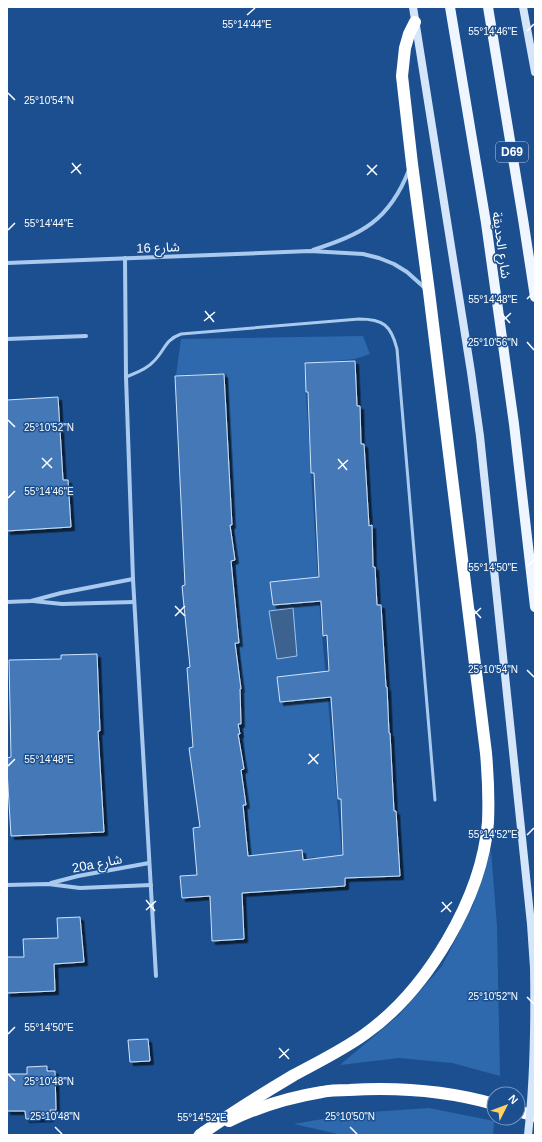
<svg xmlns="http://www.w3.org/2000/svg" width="542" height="1142" viewBox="0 0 542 1142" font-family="Helvetica,'Noto Sans Arabic',sans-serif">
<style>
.green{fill:#2e69ad}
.water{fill:#3c6290;stroke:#9cc4f0}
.building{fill:#4478b7;stroke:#cfe3fa;filter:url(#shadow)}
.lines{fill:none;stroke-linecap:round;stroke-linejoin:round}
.lane{stroke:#a9c9ee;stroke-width:3}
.street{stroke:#a9c9ee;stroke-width:4}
.secondary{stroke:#d6e6fa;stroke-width:8}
.primary{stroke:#f0f6ff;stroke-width:10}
.highway{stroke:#fff;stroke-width:12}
.secondary-bridge{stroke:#d6e6fa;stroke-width:8}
.ticks{fill:none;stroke:#fff;stroke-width:1.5}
.labels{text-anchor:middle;stroke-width:3;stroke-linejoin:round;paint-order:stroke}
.shield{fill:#1b4f8f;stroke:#bbcadd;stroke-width:1}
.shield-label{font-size:12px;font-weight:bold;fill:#fff}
.street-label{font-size:13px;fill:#fff;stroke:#1b4f8f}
.ticks-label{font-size:10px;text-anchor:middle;fill:#fff;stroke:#1b4f8f;stroke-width:3;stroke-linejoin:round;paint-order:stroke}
</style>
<defs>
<filter id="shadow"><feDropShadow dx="3.5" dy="3.5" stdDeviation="0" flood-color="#0009"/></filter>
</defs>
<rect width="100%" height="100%" fill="#1b4f8f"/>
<g class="green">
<polygon points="363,336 370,354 355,359 304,364 320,612 343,866 318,867 315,857 304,859 301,850 277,852 277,863 250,864 227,374 176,375 181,339"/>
<polygon points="491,850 497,926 500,1076 452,1063 399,1058 340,1065 399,1015 442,966 473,905"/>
<polygon points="429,1108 494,1121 493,1135 342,1135 294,1124 356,1113"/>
</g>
<polygon class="water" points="293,608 297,656 277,659 269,611"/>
<g class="building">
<polygon points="355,361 357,406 360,406 361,444 364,444 369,526 372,525 373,567 375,567 377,605 381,605 386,687 387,687 389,733 390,733 394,811 396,811 400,876 345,878 345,886 242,893 244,939 212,941 210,896 182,898 180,876 197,875 193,828 200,827 189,748 193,747 187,668 190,667 182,586 185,585 175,376 224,374 232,525 230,525 235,560 231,561 239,643 235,643 241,689 240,689 241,724 238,724 240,734 238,734 244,769 241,770 246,805 243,805 248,856 302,850 303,860 343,855 341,799 338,799 331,697 280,702 277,677 329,671 327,635 323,636 321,601 273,605 270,582 319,577 314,473 311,473 308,392 306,392 305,363"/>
<polygon points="58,397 63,480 68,480 71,527 7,531 7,400"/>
<polygon points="97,654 100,731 98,731 104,832 11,836 7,770 7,758 11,757 9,660 61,659 61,655"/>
<polygon points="80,917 84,962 54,964 55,991 7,993 7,957 24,957 23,939 58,938 57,918"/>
<polygon points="148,1039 150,1061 130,1062 128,1040"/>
<polygon points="47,1066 47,1071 55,1071 56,1110 50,1110 50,1118 26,1119 25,1111 7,1111 7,1074 27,1074 27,1067"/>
</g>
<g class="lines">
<path class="lane" d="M126,377C135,373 146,370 153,362C165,351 164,340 181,334L359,319C383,319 391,325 397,349L435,800"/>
<g class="street">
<path d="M313,250C362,234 389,221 409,170"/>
<polyline points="125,258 126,377 133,579 156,976"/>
<polyline points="7,263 310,251 363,254 379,258 394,264 407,272 426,289"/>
<polyline points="7,339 86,336"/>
<polyline points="33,601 62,604 134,602"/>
<polyline points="7,602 31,601 61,593 133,579"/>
<polyline points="51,883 78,876 149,863"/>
<polyline points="7,885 48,884 80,888 151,885"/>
</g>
<g class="secondary">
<polyline points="413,7 471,372 480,436 531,924 534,968"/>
<polyline points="523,7 535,72"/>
</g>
<g class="primary">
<polyline points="450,7 486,223 514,424 535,607"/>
<polyline points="488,7 523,219 535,297"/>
</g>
<g class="highway">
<polyline points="518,1111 535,1116"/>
<path d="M229,1121C258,1107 291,1097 322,1092C331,1090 340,1090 349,1090C397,1087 448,1091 494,1104"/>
<path d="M200,1135C230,1114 262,1094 294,1075C318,1062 343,1050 365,1034C427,990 482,898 488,822C489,799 488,776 486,753L429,292L412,164L402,76L405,48L409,34L415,22"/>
</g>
<path class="secondary-bridge" d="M528,1135C534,1080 535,1024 534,968"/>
</g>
<path class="ticks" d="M247,15L255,8M527,31L534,24M8,93L15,100M72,163L81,174M367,165L377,175M71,173L81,164M367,175L377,165M8,230L15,223M527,299L534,292M205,311L214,322M501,313L510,323M204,321L215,312M500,323L511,313M527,342L534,350M8,420L15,427M42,458L52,468M338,459L347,470M42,468L52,458M338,469L348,460M8,498L15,491M527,567L534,560M175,606L185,616M471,607L481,618M175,616L185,606M471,617L481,608M527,670L534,677M309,754L318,764M308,764L319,754M8,766L15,759M527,835L534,828M146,900L155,911M442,902L451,912M146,910L156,901M441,912L452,902M527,997L534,1004M8,1034L15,1027M279,1048L289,1059M279,1058L289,1049M8,1074L15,1081M55,1127L62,1134M350,1127L357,1134M194,1134L202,1127"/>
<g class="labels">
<rect class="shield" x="496" y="142" width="32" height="20" rx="3"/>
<g class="shield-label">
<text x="512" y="156">D69</text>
</g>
<g class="street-label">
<text transform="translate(502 245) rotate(82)" y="5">شارع الحديقة</text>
<text transform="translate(158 247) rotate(-2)" y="5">شارع 16</text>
<text transform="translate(97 863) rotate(-11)" y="5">20a شارع</text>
</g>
</g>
<g class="ticks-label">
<text x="247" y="28">55°14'44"E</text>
<text x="493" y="35">55°14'46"E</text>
<text x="49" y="104">25°10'54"N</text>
<text x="49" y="227">55°14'44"E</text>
<text x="493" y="303">55°14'48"E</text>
<text x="493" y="346">25°10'56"N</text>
<text x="49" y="431">25°10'52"N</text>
<text x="49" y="495">55°14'46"E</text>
<text x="493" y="571">55°14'50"E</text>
<text x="493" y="673">25°10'54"N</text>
<text x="49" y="763">55°14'48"E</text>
<text x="493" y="838">55°14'52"E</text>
<text x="493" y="1000">25°10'52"N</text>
<text x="49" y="1031">55°14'50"E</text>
<text x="49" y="1085">25°10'48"N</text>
<text x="55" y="1120">25°10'48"N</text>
<text x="350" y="1120">25°10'50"N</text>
<text x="202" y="1121">55°14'52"E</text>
</g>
<rect width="542" height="1142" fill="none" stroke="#ffffff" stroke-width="16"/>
<g transform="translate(506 1106) rotate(48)"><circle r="19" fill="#1b4f8f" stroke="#7695bc"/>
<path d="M0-3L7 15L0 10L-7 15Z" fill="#ffd166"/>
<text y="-6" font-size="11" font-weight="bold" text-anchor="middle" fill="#ffffff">N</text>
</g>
</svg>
